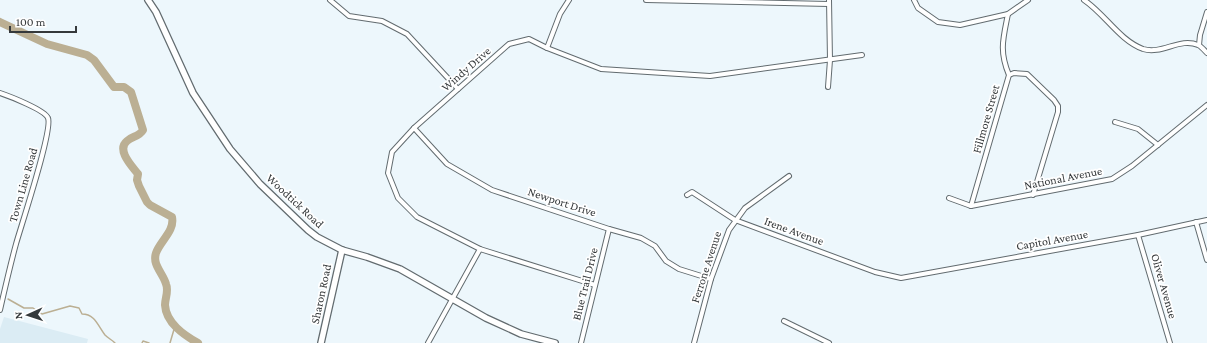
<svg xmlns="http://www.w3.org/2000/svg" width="1207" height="343" viewBox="0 0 1207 343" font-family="'Crimson Pro',serif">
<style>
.built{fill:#dbecf4}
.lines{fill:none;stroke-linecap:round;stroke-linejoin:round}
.stream{stroke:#bbaf93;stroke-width:1.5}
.river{stroke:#bbaf93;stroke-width:8}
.street-casing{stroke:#626b6f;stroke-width:6}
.secondary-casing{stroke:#626b6f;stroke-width:8}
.street{stroke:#fff;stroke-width:4}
.secondary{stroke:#fff;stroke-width:5.5}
.labels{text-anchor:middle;stroke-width:3.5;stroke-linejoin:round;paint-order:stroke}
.street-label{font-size:12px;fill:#35393b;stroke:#fff}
</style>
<rect width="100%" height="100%" fill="#edf7fc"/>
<polygon class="built" points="4,317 88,339 87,343 0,343 0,329"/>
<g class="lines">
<g class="stream">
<path d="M8,299L24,308H33L42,314L70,306L79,308L82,314C95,314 98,326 105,335C108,338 112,340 115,343"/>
<polyline points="142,343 143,341 149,343"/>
<polyline points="170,343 175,326"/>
</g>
<path class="river" d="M0,22L47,44L87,55L94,60L114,87H124L131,92L143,130C139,137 132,136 127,141C116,150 132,166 138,174L137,180L139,186L147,202L150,205L172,217C175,231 160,241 156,253C152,265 163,273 166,284C169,291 165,298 165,305C166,323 184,335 198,343"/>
<defs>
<g id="street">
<polyline points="330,0 349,16 382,21 407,34 458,89"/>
<polyline points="646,0 829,4"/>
<polyline points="914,0 918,8 938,22 960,25 1008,14 1028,0"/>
<path d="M1084,0C1105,14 1119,40 1143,49C1162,55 1180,37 1198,45C1201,46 1205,51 1207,53"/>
<polyline points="1199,45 1200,35 1207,12"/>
<polyline points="547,48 560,14 569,0"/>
<polyline points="1009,75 1014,73 1027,74 1054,100 1058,106 1058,112 1033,195"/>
<polyline points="828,87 830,60 829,0"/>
<path d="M0,93C9,96 45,110 48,118C53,130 21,226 16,244C10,266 5,288 0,310"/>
<polyline points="1115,122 1138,129 1158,145"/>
<polyline points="414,128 447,164 492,190 609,229 641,238 655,246 666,261 679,269 711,279"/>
<polyline points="687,195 692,192 735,220 875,272 901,278 1138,235 1207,220"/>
<polyline points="949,198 971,206 1112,179 1132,166 1207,105"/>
<path d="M971,206L1009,75C999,51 1003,39 1008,14"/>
<polyline points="1196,222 1207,260"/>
<polyline points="1138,235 1170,343"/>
<polyline points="595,285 480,249 417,217 398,198 388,173 392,152 414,128 509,44 529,39 547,48 601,69 710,76 862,55"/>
<polyline points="784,321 829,343"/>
<polyline points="428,343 480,249"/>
<polyline points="581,343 609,229"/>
<polyline points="694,343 711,279 729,230 745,208 789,176"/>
</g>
<g id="secondary">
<polyline points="148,0 156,12 193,93 230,149 260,184 308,230 317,237 342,250 367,257 400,269 486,318 521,334 555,343"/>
<polyline points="321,343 342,250"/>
</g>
</defs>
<use href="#street" class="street-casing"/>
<use href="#secondary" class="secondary-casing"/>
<use href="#street" class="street"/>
<use href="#secondary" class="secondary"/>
</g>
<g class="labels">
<g class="street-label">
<text transform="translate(466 69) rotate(-41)" y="4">Windy Drive</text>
<text transform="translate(986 119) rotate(-74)" y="4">Fillmore Street</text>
<text transform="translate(1063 178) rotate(-11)" y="4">National Avenue</text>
<text transform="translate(23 185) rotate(-74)" y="4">Town Line Road</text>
<text transform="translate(295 201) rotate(43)" y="4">Woodtick Road</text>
<text transform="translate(562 202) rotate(18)" y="4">Newport Drive</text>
<text transform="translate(794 231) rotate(20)" y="4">Irene Avenue</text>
<text transform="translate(1052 240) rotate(-10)" y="4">Capitol Avenue</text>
<text transform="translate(706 267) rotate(-72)" y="4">Ferrone Avenue</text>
<text transform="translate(585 284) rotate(-76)" y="4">Blue Trail Drive</text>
<text transform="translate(1164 286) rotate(74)" y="4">Oliver Avenue</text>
<text transform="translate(321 294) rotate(-78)" y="4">Sharon Road</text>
</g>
</g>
<g transform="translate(28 315) rotate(267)" stroke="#ffffff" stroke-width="3" paint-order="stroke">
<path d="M0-3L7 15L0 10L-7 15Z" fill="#35393b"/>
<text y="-6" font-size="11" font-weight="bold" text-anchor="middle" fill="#35393b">N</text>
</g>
<path d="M10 26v6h66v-6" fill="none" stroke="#35393b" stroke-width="2"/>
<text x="16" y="26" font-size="12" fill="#35393b" stroke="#ffffff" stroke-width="3" paint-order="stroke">100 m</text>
</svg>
